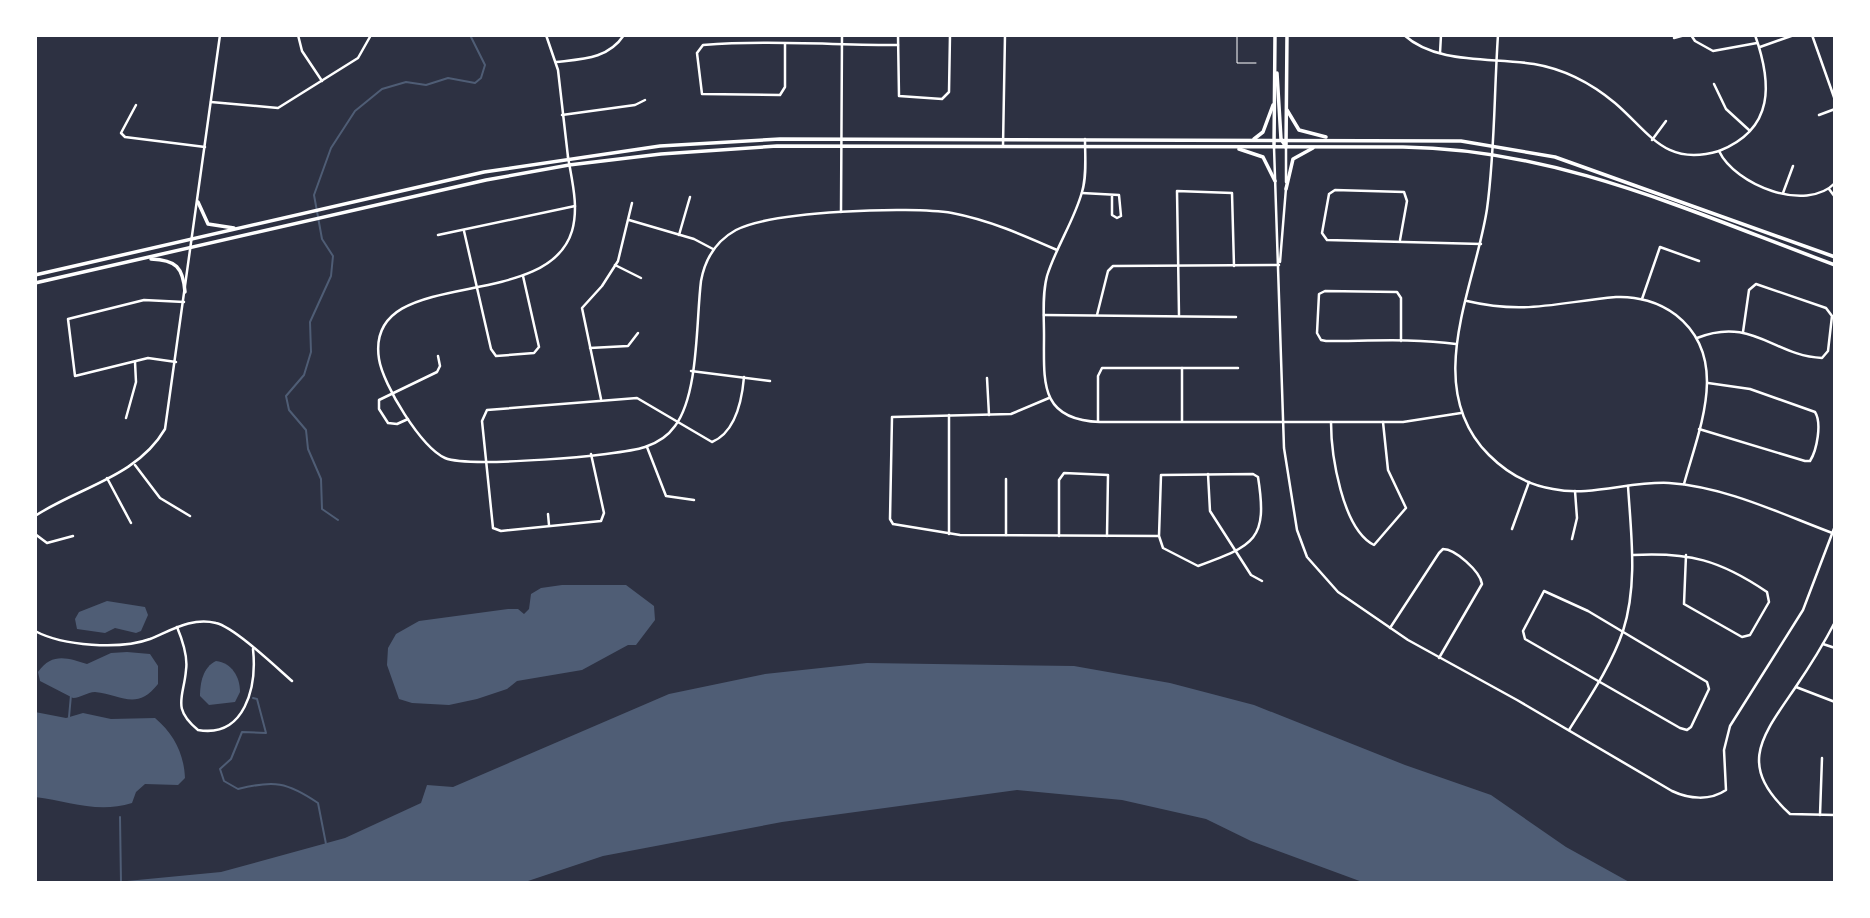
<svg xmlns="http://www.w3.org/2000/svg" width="1870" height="918" viewBox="0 0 1870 918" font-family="'Alegreya Sans',sans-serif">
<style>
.water{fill:#4f5d75}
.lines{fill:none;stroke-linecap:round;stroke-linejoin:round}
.stream{stroke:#4f5d75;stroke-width:2}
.service{stroke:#fff;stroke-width:1}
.minor{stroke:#fff;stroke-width:2.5}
.tertiary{stroke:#fff;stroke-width:2.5}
.secondary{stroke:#fff;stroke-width:3.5}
</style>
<rect width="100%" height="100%" fill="#2d3142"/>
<g class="water">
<polygon points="562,585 626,585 654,606 655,620 636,645 628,645 582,670 517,681 507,689 477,699 449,705 412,703 399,699 387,665 388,648 396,634 419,621 508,609 518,609 524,614 529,609 531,594 541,588"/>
<polygon points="107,601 145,607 148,615 141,631 136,633 115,628 105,633 77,629 75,619 79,612"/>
<path d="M127,652L150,654L158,666V684C136,712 121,694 95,692C87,692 81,698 73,698L40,681L38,672C52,652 68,658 87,664L111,653Z"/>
<path d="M216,661C232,663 240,677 240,692L235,702L209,705L200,696C200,683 203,667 216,661Z"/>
<polygon points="867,663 1074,666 1170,683 1254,705 1405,765 1491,795 1566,847 1631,883 1365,883 1251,841 1206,819 1122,800 1017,790 782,822 603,856 522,883 106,883 221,872 345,838 421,803 427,785 453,787 669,694 765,674"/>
<path d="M35,712L66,718L83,713L111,719L155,718C174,734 184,754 185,778L178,785L145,784L136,792L132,803C97,814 69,801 35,797Z"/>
</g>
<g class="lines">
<g class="stream">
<polyline points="338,520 322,509 321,479 308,449 306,430 289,410 286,396 304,375 311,352 310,322 331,276 333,256 322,239 314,195 331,148 355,111 382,89 406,82 426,85 448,78 475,83 481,78 485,65 470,35"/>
<path d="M253,698L257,699L266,733L242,732L231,759L220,769L224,781L238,789C274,780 287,782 318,803L326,844"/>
<polyline points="69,717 71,695"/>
<polyline points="120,817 121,883"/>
</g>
<polyline class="service" points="1237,35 1237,63 1256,63"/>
<g class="minor">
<polyline points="298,35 302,51 322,81"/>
<polyline points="546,35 558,70 568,157"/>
<polyline points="898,35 899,96 942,99 949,92 950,35"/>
<path d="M1404,35C1437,65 1493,57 1534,64C1564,69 1591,83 1615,103C1650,133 1665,167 1719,151C1735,185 1806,213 1835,183"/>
<polyline points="1691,35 1695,41 1713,51 1757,43"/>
<polyline points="1812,35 1835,100"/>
<polyline points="1674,38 1685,35"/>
<path d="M785,44V87L780,95L702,94L697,53L703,45C767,40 833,45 898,45"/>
<polyline points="1760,47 1794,35"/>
<polyline points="1440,53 1441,35"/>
<path d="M556,62C583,59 608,59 624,35"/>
<polyline points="1714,84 1726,109 1749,130"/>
<polyline points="211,102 278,108 358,58 371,35"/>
<polyline points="136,105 121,133 125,137 205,147"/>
<polyline points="562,115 635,105 645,100"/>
<polyline points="1819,115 1835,109"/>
<polyline points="1652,140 1666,121"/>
<polyline points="1003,146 1005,35"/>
<path d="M1719,151C1775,129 1772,83 1755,35"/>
<polyline points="1829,189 1835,197"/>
<polyline points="1082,193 1119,195 1121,216 1117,218 1112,215 1112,195"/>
<polyline points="1783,193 1793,166"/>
<polyline points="629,220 694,239 713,249"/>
<polyline points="464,231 491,349 496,356 534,353 539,347 523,276"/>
<polyline points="438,235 575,206"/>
<polyline points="679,235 690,197"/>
<polyline points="1400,240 1407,201 1404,192 1335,190 1329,194 1322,233 1327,240 1481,244"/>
<polyline points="615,265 641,278"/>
<polyline points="1642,299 1660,247 1699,261"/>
<polyline points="1044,315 1236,317"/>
<polyline points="1097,315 1108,271 1113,266 1279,265"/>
<polyline points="1179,315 1177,191 1232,193 1234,266"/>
<path d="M1697,338C1752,316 1774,356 1822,358L1828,351L1832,316L1826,308L1756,284L1749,290L1743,332"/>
<path d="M1401,341V298L1397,292L1325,291L1319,294L1317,333L1321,340L1326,341C1369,341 1413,338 1456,344"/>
<polyline points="590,348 628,346 638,333"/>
<polyline points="176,362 148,358 75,376 68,319 144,300 184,302"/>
<polyline points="691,371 770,381"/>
<polyline points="987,378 989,415"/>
<path d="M1049,398L1011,414L892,417L890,519L893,524L960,535L1159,536L1163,548L1198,566C1255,545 1268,540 1258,477L1253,474L1161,475L1159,536"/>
<polyline points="601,399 582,308 602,286 618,261 632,203"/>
<polyline points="126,418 136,382 135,362"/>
<polyline points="408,419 397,424 388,423 379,409 379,400 437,372 440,366 438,356"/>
<polyline points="1098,421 1098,376 1102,368 1238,368"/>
<polyline points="1182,421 1182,368"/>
<path d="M1331,422C1331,454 1342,529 1374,545L1406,508L1388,470L1383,422"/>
<path d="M1699,429L1805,461H1810C1817,450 1822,423 1815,412L1750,389L1708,383"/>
<polyline points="647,447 666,496 694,500"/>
<path d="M591,454L604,513L601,521L501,531L493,528L482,421L487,410L637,398L712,442C736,432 742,400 744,377"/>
<polyline points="135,465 160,498 190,516"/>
<polyline points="1208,474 1210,511 1251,575 1262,581"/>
<polyline points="107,478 131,523"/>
<polyline points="548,514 549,525"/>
<polyline points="1512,529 1529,482"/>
<polyline points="35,534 47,543 73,536"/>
<polyline points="949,534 949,415"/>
<polyline points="1006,535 1006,479"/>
<polyline points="1059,536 1059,480 1064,473 1108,475 1107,536"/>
<polyline points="1572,539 1577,518 1575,491"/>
<path d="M1633,555C1689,552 1720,560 1767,592L1769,602L1750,635L1742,637L1684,604L1686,555"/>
<polygon points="1544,591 1588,611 1707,682 1709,689 1691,727 1687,730 1680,728 1525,639 1523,631"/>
<path d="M1835,622C1823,645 1810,666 1795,688C1761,738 1737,765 1790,814L1835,815"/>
<path d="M177,627C182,639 188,657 186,670C184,697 171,708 198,730C245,738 257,687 253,649"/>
<path d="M1390,628L1439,553L1443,549C1455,549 1480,571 1482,584L1439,658"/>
<path d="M35,631C63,646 120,650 150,639C172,630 192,617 216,623C234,627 276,667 292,681"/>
<polyline points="1823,644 1835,648"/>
<polyline points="1796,687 1835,702"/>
<path d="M1569,730C1589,698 1611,666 1623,631C1638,584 1631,534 1628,486"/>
<polyline points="1820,815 1822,758"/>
</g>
<g class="tertiary">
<path d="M1498,35C1494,93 1495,151 1487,209C1475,288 1421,387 1489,455C1506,472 1528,485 1553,489C1591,497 1630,481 1669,483C1727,487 1781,514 1835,534"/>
<path d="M1085,139C1085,156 1087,176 1082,192C1074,221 1056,247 1047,276C1042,295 1044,316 1044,335C1044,382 1039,420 1100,422H1403L1461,413"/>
<path d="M1274,147L1284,448L1297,530L1307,557L1338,592L1408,640L1517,700L1672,791C1689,799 1710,801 1726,790L1724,750L1730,726L1803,610L1835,526"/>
<path d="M568,157C572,181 579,207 572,231C547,315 364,263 379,359C383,385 421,447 445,458C468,468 619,456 645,447C657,443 668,436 675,426C699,394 696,321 701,281C705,259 716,241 736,230C772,211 910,206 952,213C989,220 1023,235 1057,250"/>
<polyline points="1286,182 1286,147"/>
<polyline points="841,212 842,35"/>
<polyline points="1280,262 1286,188"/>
<path d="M1467,301C1526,315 1559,302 1616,297C1637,296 1659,302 1676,315C1731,358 1699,429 1684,484"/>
<path d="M35,516C79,487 137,477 165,429L220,35"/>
</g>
<g class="secondary">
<polyline points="1277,73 1281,139 1286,147"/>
<polyline points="1287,110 1299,130 1326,137"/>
<polyline points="1254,139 1263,132 1273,105"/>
<polyline points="1274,147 1275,35"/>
<polyline points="1286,147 1287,35"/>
<polyline points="1239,149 1263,157 1275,181"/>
<polyline points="1286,189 1293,159 1313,148"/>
<polyline points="198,202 208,224 234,228"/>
<path d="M151,259C176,260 183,267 185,292"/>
<polyline points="35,275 484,172 660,146 780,139 1461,141 1555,157 1835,257"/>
<path d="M35,283L486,180L569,165L661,154L777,146L1403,147C1558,149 1691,212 1835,265"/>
</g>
</g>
<rect width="1870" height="918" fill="none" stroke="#ffffff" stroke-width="74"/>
</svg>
